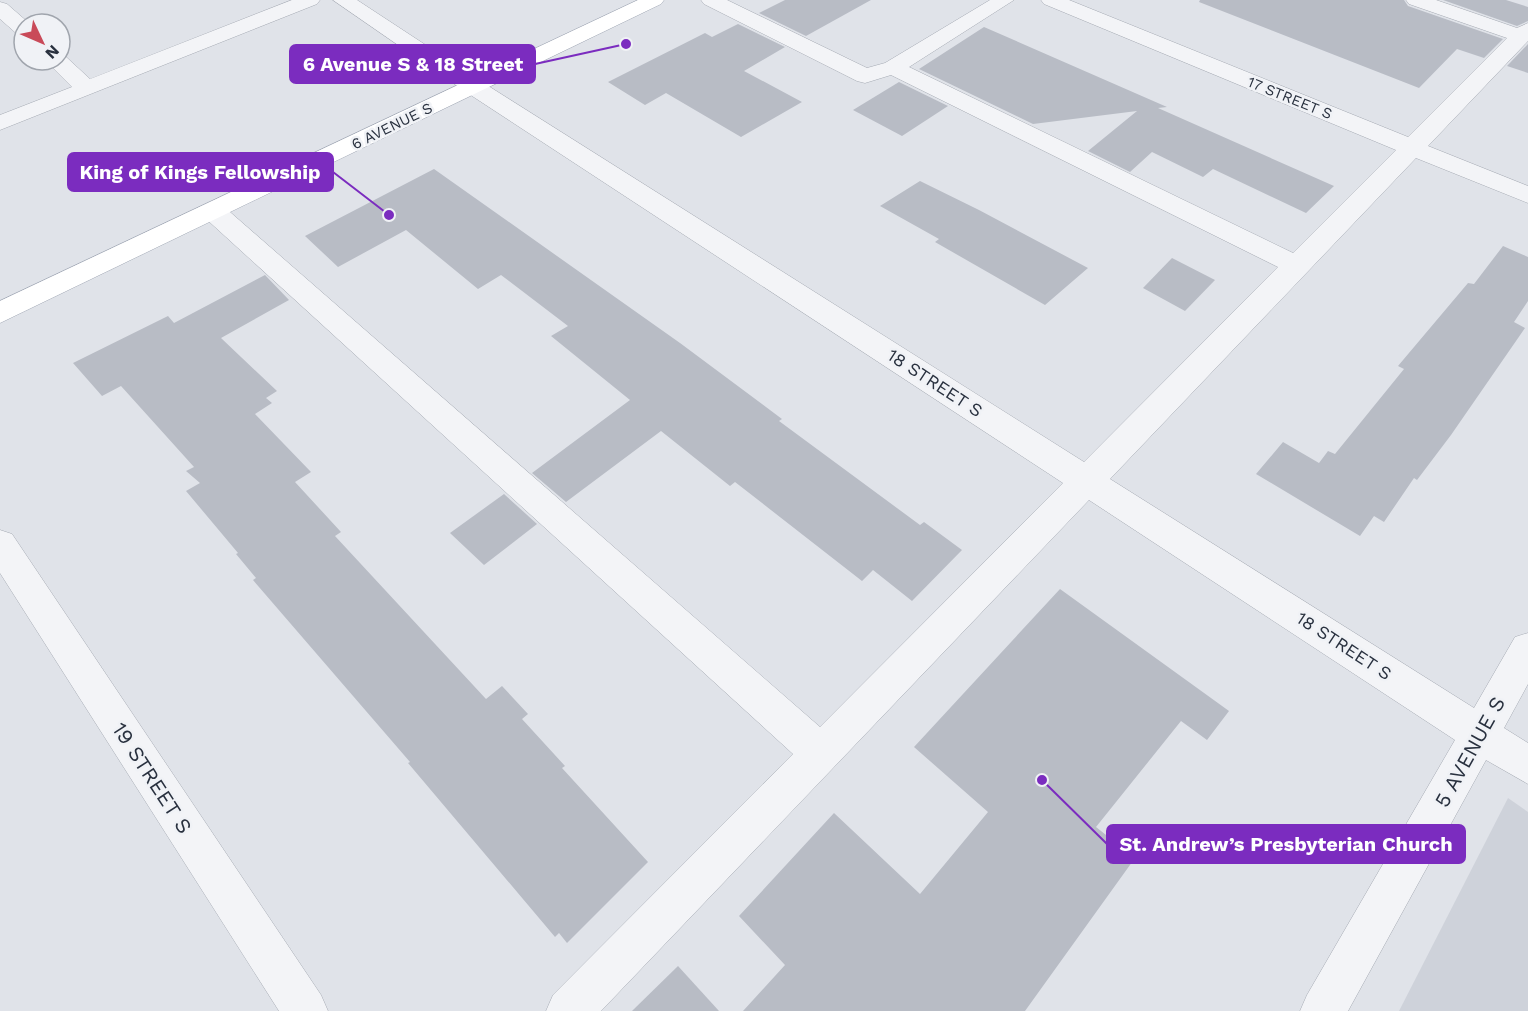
<svg xmlns="http://www.w3.org/2000/svg" width="1528" height="1011" viewBox="0 0 1528 1011" font-family="'Work Sans',sans-serif">
<style>
.built{fill:#ced2da}
.building{fill:#b8bcc5}
.lines{fill:none;stroke-linecap:round;stroke-linejoin:round}
.minor-casing{stroke:#a5aab3;stroke-width:1}
.major-casing{stroke:#a0a7b4;stroke-width:1}
.minor{fill:#f3f4f7;fill-rule:evenodd}
.major{fill:#fff;fill-rule:evenodd}
.labels{text-anchor:middle;stroke-width:5;stroke-linejoin:round;paint-order:stroke}
.far-street-label{font-size:15px;fill:#29313f;stroke:#f0f2f6}
.street-label{font-size:18px;fill:#29313f;stroke:#f0f2f6}
.near-street-label{font-size:21px;fill:#29313f;stroke:#f0f2f6}
.leader{fill:none;stroke:#7b2cbf;stroke-width:2}
.callout-dot{fill:#7b2cbf;stroke:#f0f2f6;stroke-width:2}
.callout{fill:#7b2cbf;stroke:#7b2cbf;stroke-width:2}
.callout-label{font-size:20px;text-anchor:middle;font-weight:bold;fill:#fff}
</style>
<rect width="100%" height="100%" fill="#e0e3e9"/>
<polygon class="built" points="1508,798 1528,812 1528,1011 1399,1011"/>
<g class="building">
<polygon points="785,0 871,0 806,36 759,13"/>
<polygon points="1200,0 1404,0 1408,6 1503,39 1484,58 1457,49 1419,88 1199,2"/>
<polygon points="1443,0 1506,0 1528,7 1528,21 1517,26"/>
<polygon points="738,24 785,47 744,71 802,102 741,137 666,93 645,105 608,82 705,33 712,37"/>
<polygon points="984,27 1167,107 1158,108 1334,186 1306,213 1213,169 1203,177 1152,152 1130,172 1088,151 1137,111 1033,124 919,69"/>
<polygon points="1528,44 1528,73 1507,66"/>
<polygon points="899,82 948,106 902,136 853,110"/>
<polygon points="434,169 680,343 782,419 779,421 920,525 924,522 962,550 912,601 873,570 862,581 735,482 730,486 661,431 566,502 532,473 630,400 551,336 568,326 501,275 478,289 406,230 338,267 305,236"/>
<polygon points="920,181 979,210 1088,268 1045,305 935,242 939,239 880,206"/>
<polygon points="1503,246 1528,257 1528,301 1514,322 1525,328 1451,435 1417,480 1414,478 1384,522 1374,516 1360,536 1256,474 1283,442 1319,463 1328,451 1335,454 1404,369 1398,366 1468,283 1474,284"/>
<polygon points="1172,258 1215,280 1185,311 1143,288"/>
<polygon points="265,275 289,300 221,338 277,391 266,398 272,403 255,414 311,472 295,482 341,532 335,536 486,699 502,686 528,714 522,719 565,766 562,768 648,862 567,943 559,933 555,937 408,763 410,762 253,580 256,578 236,554 238,553 186,491 200,483 186,471 194,467 121,386 102,396 73,363 168,316 174,323"/>
<polygon points="504,494 537,524 484,565 450,533"/>
<polygon points="1060,589 1229,711 1207,740 1181,721 1096,827 1135,858 1025,1011 743,1011 785,965 739,916 834,813 920,894 988,812 914,747"/>
<polygon points="678,966 719,1011 632,1011"/>
</g>
<g class="lines">
<defs>
<g id="minor">
<polygon points="292,0 320,0 317,4 0,130 0,115 72,87 45,60 60,60 60,54 64,55 90,79"/>
<polygon points="333,0 357,0 482,82 1084,462 1278,267 891,75 865,83 857,81 704,4 701,0 727,0 867,68 885,63 990,0 1014,0 909,67 1293,253 1396,150 1044,4 1041,0 1069,0 1408,137 1507,38 1409,4 1406,0 1436,0 1517,28 1528,23 1528,41 1428,146 1528,186 1528,203 1416,158 1110,479 1474,708 1515,637 1528,633 1528,684 1504,728 1528,743 1528,784 1486,760 1348,1011 1300,1011 1307,995 1455,740 1089,500 601,1011 546,1011 553,995 793,754 204,217 200,211 204,205 213,203 222,205 820,727 1063,483 466,92"/>
<polygon points="0,2 7,4 30,24 24,24 24,36 17,34 0,19"/>
<polygon points="0,530 12,534 321,995 328,1011 279,1011 0,573"/>
</g>
<polygon id="major" points="638,0 664,0 661,4 0,323 0,301"/>
</defs>
<use href="#minor" class="minor-casing"/>
<use href="#major" class="major-casing"/>
<use href="#minor" class="minor"/>
<use href="#major" class="major"/>
</g>
<g class="labels">
<g class="far-street-label">
<text transform="translate(1290 98) rotate(22)" y="5">17 STREET S</text>
<text transform="translate(392 126) rotate(-26)" y="5">6 AVENUE S</text>
</g>
<g class="street-label">
<text transform="translate(935 383) rotate(33)" y="6">18 STREET S</text>
<text transform="translate(1344 646) rotate(33)" y="6">18 STREET S</text>
</g>
<g class="near-street-label">
<text transform="translate(1470 752) rotate(-61)" y="7">5 AVENUE S</text>
<text transform="translate(152 778) rotate(57)" y="7">19 STREET S</text>
</g>
</g>
<path class="leader" d="M626 44L535 64M389 215L333 172M1042 780L1107 844"/>
<g class="callout-dot">
<circle cx="626" cy="44" r="6"/>
<circle cx="389" cy="215" r="6"/>
<circle cx="1042" cy="780" r="6"/>
</g>
<g class="callout">
<rect x="290" y="45" width="245" height="38" rx="6"/>
<rect x="68" y="153" width="265" height="38" rx="6"/>
<rect x="1107" y="825" width="358" height="38" rx="6"/>
</g>
<g class="callout-label">
<text x="413" y="71">6 Avenue S &amp; 18 Street</text>
<text x="200" y="179">King of Kings Fellowship</text>
<text x="1286" y="851">St. Andrew’s Presbyterian Church</text>
</g>
<g transform="translate(42 42) rotate(134)"><circle r="28" fill="#f0f2f6" stroke="#a0a5ad" stroke-width="1.5"/>
<path d="M0-4.5L10 22L0 15L-10 22Z" fill="#c94a59"/>
<text y="-9" font-size="16" font-weight="bold" text-anchor="middle" fill="#29313f">N</text>
</g>
</svg>
